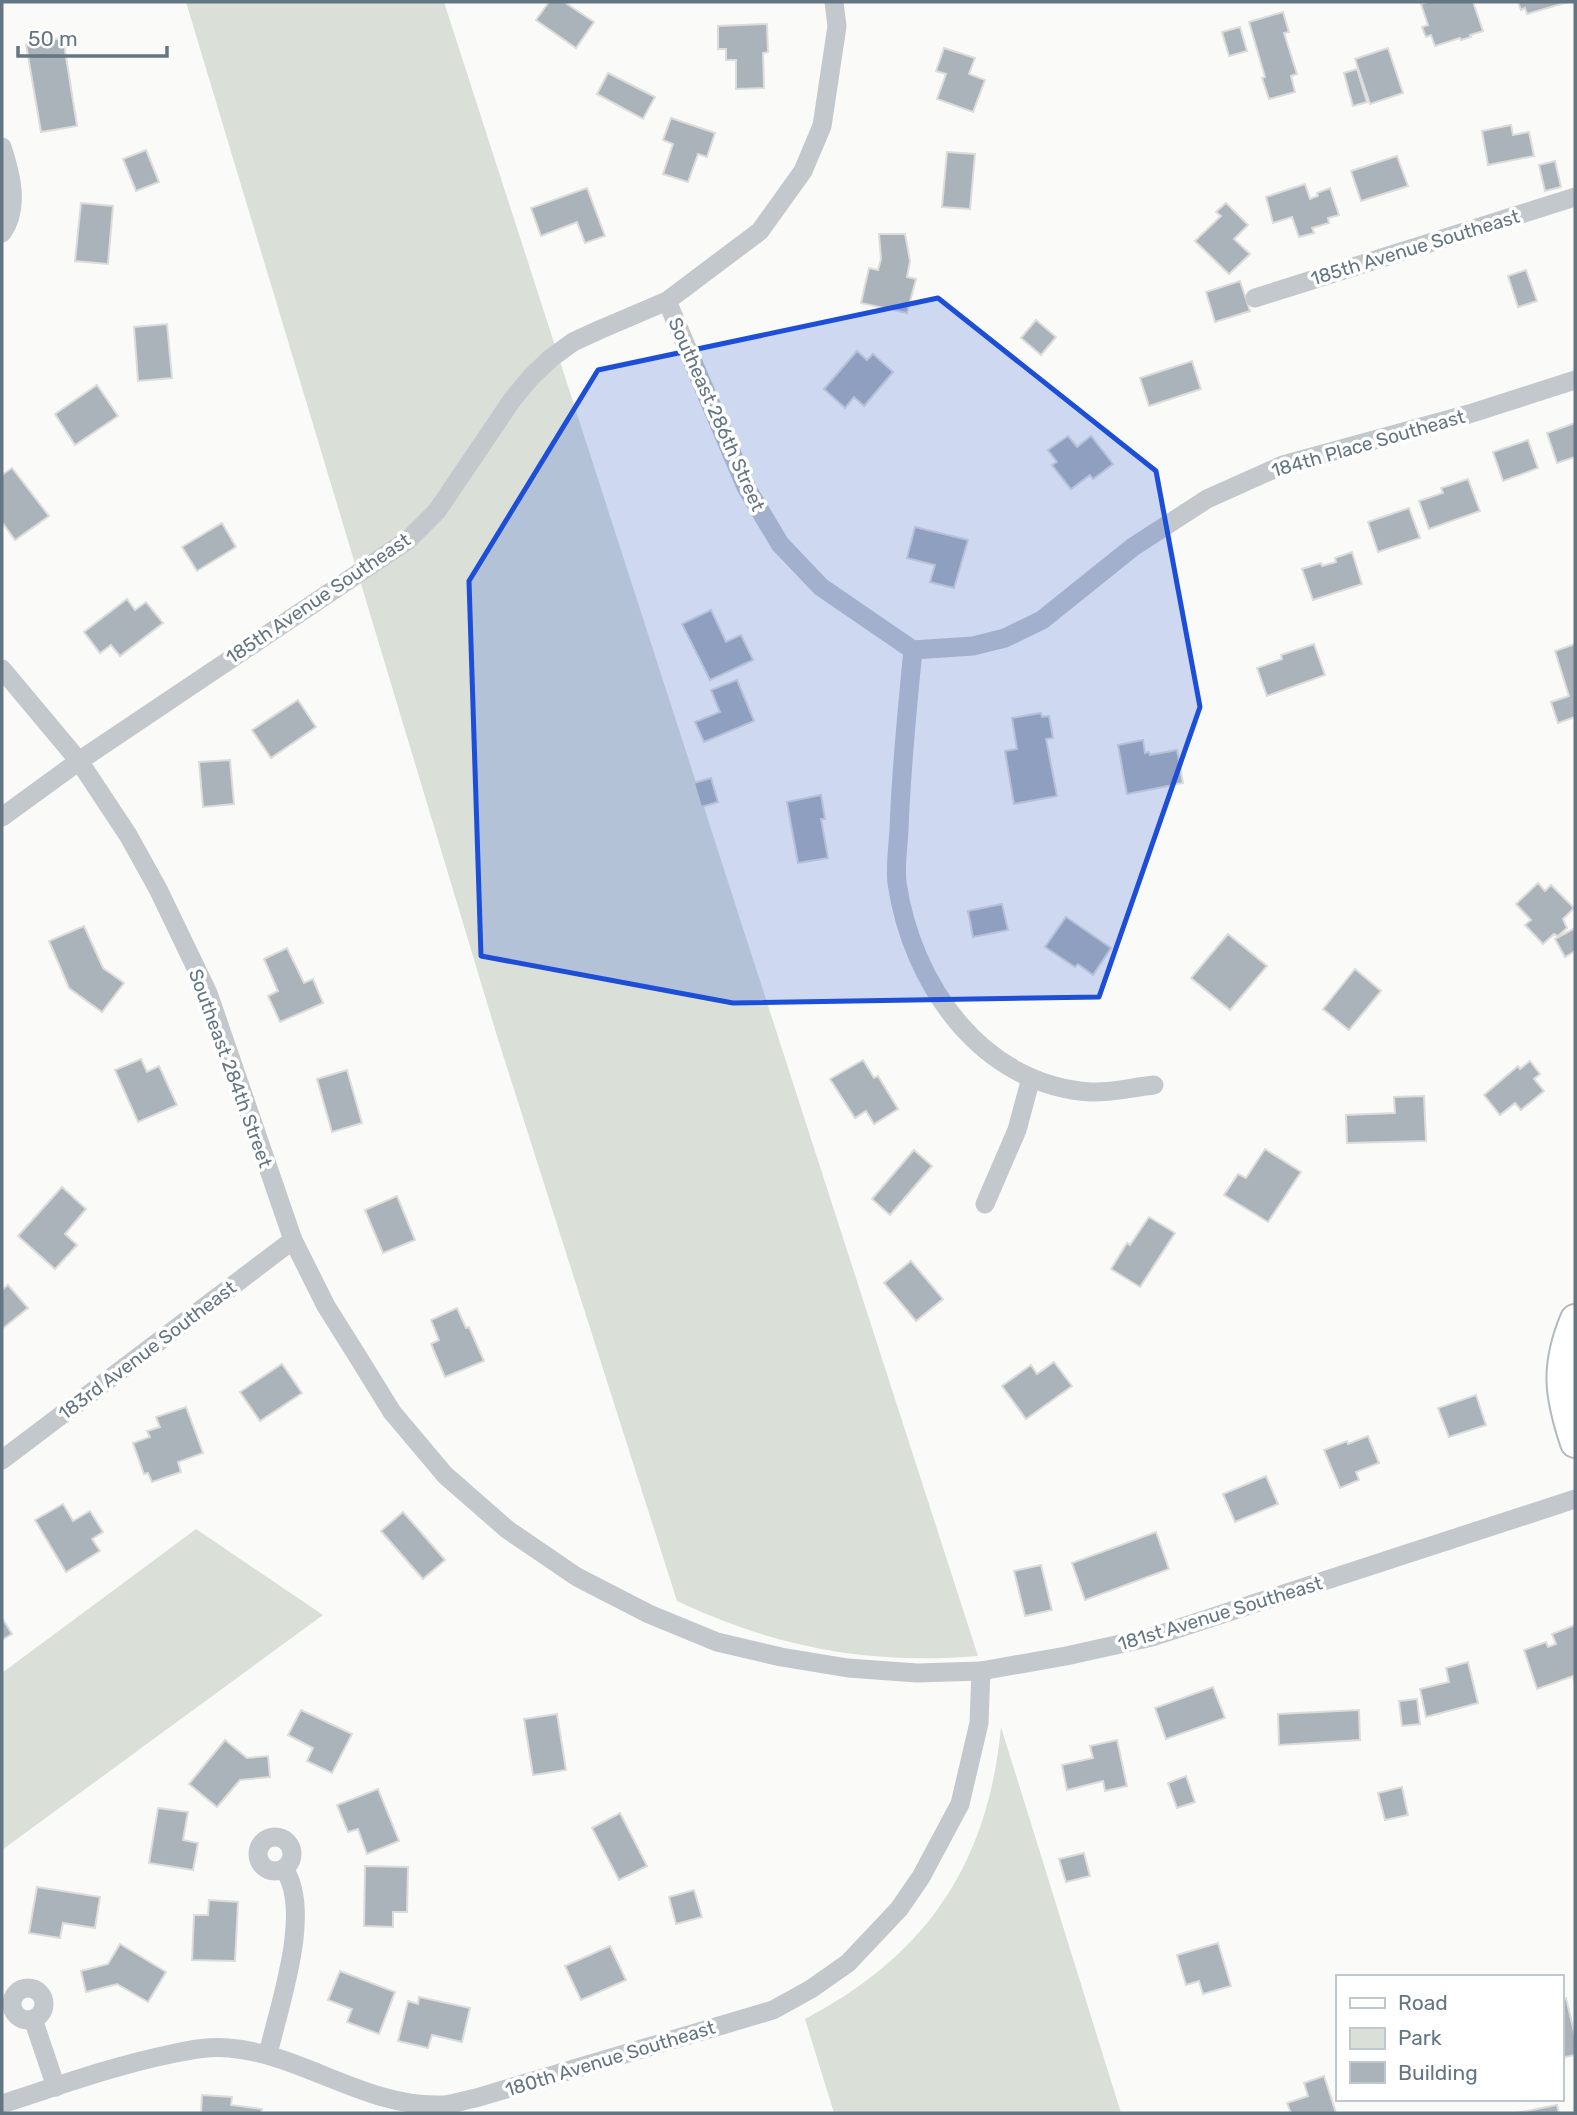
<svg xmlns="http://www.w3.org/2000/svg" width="1577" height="2115" viewBox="0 0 1577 2115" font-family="Rubik,sans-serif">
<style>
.green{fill:#dadfd7}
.building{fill:#aab3b9;stroke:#dcdcda;stroke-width:2}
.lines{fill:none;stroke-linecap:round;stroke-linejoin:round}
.secondary-casing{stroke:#b3babf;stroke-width:32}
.street{stroke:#c3c8cc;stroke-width:19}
.secondary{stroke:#fff;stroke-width:28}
.marked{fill:#1d4ed8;fill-opacity:0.2;stroke:#1d4ed8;stroke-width:5;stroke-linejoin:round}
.labels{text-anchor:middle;stroke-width:7;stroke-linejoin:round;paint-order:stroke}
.street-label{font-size:19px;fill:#657683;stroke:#fff}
</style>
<rect width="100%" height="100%" fill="#fafaf8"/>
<g class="green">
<path d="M186,2H444L978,1656C869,1665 777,1648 677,1601L497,1036Z"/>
<polygon points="196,1529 323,1615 2,1850 2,1673"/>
<path d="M1001,1727L1121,2113H834L805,2019C927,1955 988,1864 1001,1727Z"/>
</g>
<g class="building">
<polygon points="549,2 564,2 594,22 576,48 536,20"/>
<polygon points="1427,2 1473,2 1483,31 1470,35 1471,37 1461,40 1460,38 1435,46 1431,35 1426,37 1422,27 1428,25 1421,4"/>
<polygon points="1518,2 1568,2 1527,14 1525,8 1521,10"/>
<polygon points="1283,12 1289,32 1284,33 1297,74 1291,76 1295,92 1269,99 1262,78 1265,77 1249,22"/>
<polygon points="767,24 768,52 763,53 764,88 736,89 736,60 726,60 726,49 718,49 718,26"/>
<polygon points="1240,27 1247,51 1229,56 1222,32"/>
<polygon points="63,38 77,126 41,132 26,44"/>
<polygon points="944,48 975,58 969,74 985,80 973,112 937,99 946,74 936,71"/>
<polygon points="1388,48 1403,93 1370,104 1355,59"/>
<polygon points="1357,69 1367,102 1353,106 1344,73"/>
<polygon points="608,73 655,97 643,119 597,94"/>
<polygon points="671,118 715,133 707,157 698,154 688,182 663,174 673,144 663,140"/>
<polygon points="1511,125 1513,135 1529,132 1534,156 1488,165 1482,131"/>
<polygon points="146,150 159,182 136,191 123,159"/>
<polygon points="947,152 975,154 970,209 942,207"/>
<polygon points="1397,156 1408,186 1361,201 1351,171"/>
<polygon points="1555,161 1561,187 1545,191 1539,165"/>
<polygon points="1305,184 1310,199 1318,196 1317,193 1330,188 1339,215 1328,218 1329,223 1312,228 1314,233 1299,237 1292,217 1273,223 1266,197"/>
<polygon points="587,188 605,236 585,243 577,222 541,236 531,208"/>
<polygon points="81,203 113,206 108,264 75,261"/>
<polygon points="1226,203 1248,225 1234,239 1250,254 1229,274 1195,241 1221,216 1216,212"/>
<polygon points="879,234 905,234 910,261 907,277 916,279 907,313 861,303 869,268 878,270 881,259"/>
<polygon points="1526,270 1537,301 1518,307 1508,276"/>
<polygon points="1240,281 1250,311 1215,322 1206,292"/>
<polygon points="1036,320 1056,337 1041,355 1021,338"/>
<polygon points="167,324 172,378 138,381 134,327"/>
<polygon points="857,351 867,360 873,354 893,372 864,406 854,397 845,408 824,389"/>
<polygon points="1192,361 1201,389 1149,406 1140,378"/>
<polygon points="97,385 118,416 75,445 55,414"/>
<polygon points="1575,423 1575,457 1557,463 1547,433"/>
<polygon points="1068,436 1077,447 1091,436 1113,464 1093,479 1090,475 1071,489 1052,465 1057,462 1048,450"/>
<polygon points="1528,440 1538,468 1503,481 1493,452"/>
<polygon points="12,468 49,516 15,540 2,522 2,475"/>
<polygon points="1468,479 1480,511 1429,529 1419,501 1443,493 1441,488"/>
<polygon points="1409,508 1420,538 1378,552 1368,522"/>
<polygon points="222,523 236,547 197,571 182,547"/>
<polygon points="915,527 968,540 954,588 930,582 935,565 907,558"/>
<polygon points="1352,552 1362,584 1313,600 1302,569 1321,563 1322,566 1336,562 1335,558"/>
<polygon points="127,599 135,610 146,602 163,623 120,656 111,645 100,653 84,632"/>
<polygon points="711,610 726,642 741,635 753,660 710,680 682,624"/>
<polygon points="1314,644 1325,675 1267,696 1257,668 1282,659 1281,655"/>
<polygon points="1575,644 1575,717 1558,723 1551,702 1569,696 1555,651"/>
<polygon points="737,680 754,721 704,742 695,722 720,712 711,690"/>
<polygon points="298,700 316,727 271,758 252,730"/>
<polygon points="1041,713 1042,717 1049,716 1053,738 1046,739 1057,796 1014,804 1005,751 1017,749 1012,718"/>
<polygon points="1143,740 1145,753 1149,752 1150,755 1177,750 1183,783 1127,794 1118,745"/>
<polygon points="230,760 234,804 203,807 199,762"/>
<polygon points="711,778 718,802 701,807 694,783"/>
<polygon points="821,795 825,819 821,819 828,858 798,863 787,802"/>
<polygon points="1538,883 1545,891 1551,885 1574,908 1563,919 1567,928 1558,936 1554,934 1543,944 1525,925 1531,920 1516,904"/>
<polygon points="1002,904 1008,930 973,937 968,911"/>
<polygon points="1066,917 1111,948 1093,975 1078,964 1075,967 1045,947"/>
<polygon points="84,926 103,968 124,983 102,1012 69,988 49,941"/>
<polygon points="1575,928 1575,951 1565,957 1555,939"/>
<polygon points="1228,934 1267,966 1230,1010 1191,978"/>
<polygon points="287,948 304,983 313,979 323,1003 280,1022 268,996 278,991 264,959"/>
<polygon points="1355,969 1381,991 1349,1030 1323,1009"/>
<polygon points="141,1059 147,1072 159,1066 177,1105 138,1122 115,1070"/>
<polygon points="863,1060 874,1078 878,1076 898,1109 874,1124 866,1111 855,1118 830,1079"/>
<polygon points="1530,1061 1540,1074 1534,1079 1544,1091 1521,1110 1515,1103 1500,1115 1484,1095 1518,1066 1520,1069"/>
<polygon points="347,1070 362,1123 332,1132 317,1079"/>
<polygon points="1424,1096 1426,1141 1347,1143 1346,1115 1395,1113 1394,1097"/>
<polygon points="1265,1149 1301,1172 1268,1222 1224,1195 1238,1174 1246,1178"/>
<polygon points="914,1150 932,1166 890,1215 872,1199"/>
<polygon points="62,1187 86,1209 65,1234 77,1245 55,1269 18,1236"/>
<polygon points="397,1196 415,1240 383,1253 365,1210"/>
<polygon points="1149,1217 1175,1233 1140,1287 1111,1269 1127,1243 1130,1245"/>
<polygon points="911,1261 943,1299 916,1321 884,1283"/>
<polygon points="8,1285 28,1308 2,1329 2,1290"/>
<polygon points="457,1308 466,1328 469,1327 484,1361 445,1377 431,1344 439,1340 431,1320"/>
<polygon points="1054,1362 1072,1386 1026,1419 1002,1386 1031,1365 1037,1374"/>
<polygon points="282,1364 302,1393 260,1421 240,1392"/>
<polygon points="1476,1395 1486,1425 1449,1437 1438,1408"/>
<polygon points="186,1407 203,1453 178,1462 181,1472 152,1482 148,1473 144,1474 133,1443 150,1437 147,1431 160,1427 156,1417"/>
<polygon points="1368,1436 1379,1463 1356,1472 1359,1480 1340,1488 1324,1450 1347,1441 1348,1444"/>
<polygon points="1266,1476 1278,1504 1235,1522 1223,1494"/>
<polygon points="63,1504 73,1521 90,1511 103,1532 92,1539 100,1551 66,1572 35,1520"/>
<polygon points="403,1512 445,1560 423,1579 381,1531"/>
<polygon points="1156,1532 1169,1569 1085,1600 1072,1563"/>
<polygon points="1041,1565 1052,1610 1025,1616 1014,1571"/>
<polygon points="2,1618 12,1634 2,1640"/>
<polygon points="1575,1625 1575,1683 1573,1676 1537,1689 1524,1650 1546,1642 1548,1647 1556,1644 1552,1634"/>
<polygon points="1468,1662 1478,1703 1426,1717 1420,1689 1449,1682 1446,1668"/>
<polygon points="1213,1687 1225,1718 1166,1739 1155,1708"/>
<polygon points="1417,1699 1420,1724 1402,1726 1399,1701"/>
<polygon points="301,1710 352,1734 332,1773 307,1761 313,1748 288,1735"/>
<polygon points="1359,1710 1360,1740 1279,1745 1278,1714"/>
<polygon points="557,1714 566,1770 533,1775 524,1719"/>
<polygon points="225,1740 247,1758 268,1756 270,1777 240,1780 217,1807 189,1784"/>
<polygon points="1117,1740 1127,1786 1105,1791 1103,1781 1067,1790 1062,1765 1093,1758 1090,1746"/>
<polygon points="1186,1776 1195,1802 1177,1808 1168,1783"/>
<polygon points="1402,1787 1408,1815 1385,1820 1378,1793"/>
<polygon points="378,1789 399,1841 367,1854 358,1829 348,1832 337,1805"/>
<polygon points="158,1808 188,1812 183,1840 198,1843 193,1870 149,1863"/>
<polygon points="620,1813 647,1866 619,1880 592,1828"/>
<polygon points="1084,1853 1090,1876 1066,1882 1059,1859"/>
<polygon points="365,1866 408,1867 407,1912 393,1912 393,1927 364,1926"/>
<polygon points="37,1887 100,1897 95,1928 63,1923 60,1938 29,1933"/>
<polygon points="694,1890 702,1917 676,1924 669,1897"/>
<polygon points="209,1900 238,1902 235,1961 192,1960 194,1915 208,1915"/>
<polygon points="1218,1943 1231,1986 1203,1994 1199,1981 1186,1985 1177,1955"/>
<polygon points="120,1944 166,1972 148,2002 117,1984 86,1992 81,1971 108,1964"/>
<polygon points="610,1946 626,1980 581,2000 565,1966"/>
<polygon points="340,1971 395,1992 379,2034 347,2022 352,2009 328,2000"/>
<polygon points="419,1997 470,2008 462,2042 432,2035 428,2048 398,2041 408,2001 418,2004"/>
<polygon points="1566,1998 1575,2036 1575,2055 1561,2058 1561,1999"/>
<polygon points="1324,2076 1336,2113 1291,2113 1287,2103 1308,2096 1304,2083"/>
<polygon points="202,2095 232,2097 231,2105 262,2109 261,2113 201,2113"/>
<polygon points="1557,2105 1559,2113 1516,2113"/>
</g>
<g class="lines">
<defs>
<path id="secondary" d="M1575,1319C1555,1367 1559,1395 1575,1443"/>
</defs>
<use href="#secondary" class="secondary-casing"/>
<g class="street">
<path d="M2,147C11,174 20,208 2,233"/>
<polyline points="1255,298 1575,197"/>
<path d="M667,301L746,487L780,544L821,587L913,650C907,710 901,770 899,830C898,847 895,866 897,883C912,984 981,1085 1091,1092C1111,1093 1134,1087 1154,1085"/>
<polyline points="913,650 973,646 1005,638 1042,620 1133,547 1207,499 1283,465 1469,414 1575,380"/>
<polyline points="2,669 79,761 128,835 158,889 208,993 293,1240 326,1306 358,1357 392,1412 445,1475 508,1530 577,1577 649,1614 717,1642 781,1657 848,1668 917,1673 981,1671 1066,1656 1152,1637 1575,1499"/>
<polyline points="2,817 79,761 408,540 437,511 512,400 531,377 551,358 573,342 599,330 667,301 760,231 803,171 822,126 837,26 834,2"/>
<polyline points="985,1204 1017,1130 1031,1078"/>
<polyline points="2,1460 293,1240"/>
<circle cx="275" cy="1854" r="17"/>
<circle cx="28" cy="2004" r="16"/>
<polyline points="33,2019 56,2087"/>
<path d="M268,2054C279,2006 313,1911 284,1869"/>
<path d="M2,2104C58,2086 113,2066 171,2054C190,2050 210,2046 229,2048C302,2054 365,2107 440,2105C452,2105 464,2100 476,2098L773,2010L811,1989L848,1963L899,1909L921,1877L960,1804L979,1723L981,1671"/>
</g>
<use href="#secondary" class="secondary"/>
</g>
<path class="marked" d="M938,298L1156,471L1200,707L1099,997L733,1003L481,956L469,581L598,370Z"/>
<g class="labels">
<g class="street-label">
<text transform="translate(1415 247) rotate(-17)" y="7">185th Avenue Southeast</text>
<text transform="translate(717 414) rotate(66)" y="7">Southeast 286th Street</text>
<text transform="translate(1368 443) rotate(-16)" y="7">184th Place Southeast</text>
<text transform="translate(318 598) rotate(-34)" y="7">185th Avenue Southeast</text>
<text transform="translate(231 1068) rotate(70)" y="7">Southeast 284th Street</text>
<text transform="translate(147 1350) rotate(-37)" y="7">183rd Avenue Southeast</text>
<text transform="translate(1220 1613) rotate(-17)" y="7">181st Avenue Southeast</text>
<text transform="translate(610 2058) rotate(-17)" y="7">180th Avenue Southeast</text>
</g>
</g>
<rect width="1577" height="2115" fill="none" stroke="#657683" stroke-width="7"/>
<rect x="1336" y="1975" width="228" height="126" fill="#ffffff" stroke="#c1c8cd" stroke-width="2"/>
<rect x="1350" y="1998" width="35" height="10" fill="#ffffff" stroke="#c1c8cd" stroke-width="2"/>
<text x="1398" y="2010" font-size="21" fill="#657683">Road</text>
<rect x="1350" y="2028" width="35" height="21" fill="#dadfd7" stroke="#c1c8cd" stroke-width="2"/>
<text x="1398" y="2045" font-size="21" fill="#657683">Park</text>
<rect x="1350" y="2062" width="35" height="21" fill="#aab3b9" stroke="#c1c8cd" stroke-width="2"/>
<text x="1398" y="2080" font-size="21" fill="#657683">Building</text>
<path d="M18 46v10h149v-10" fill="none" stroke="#657683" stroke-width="3.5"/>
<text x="28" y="46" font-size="21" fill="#657683" stroke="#ffffff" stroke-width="5" paint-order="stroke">50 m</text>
</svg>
